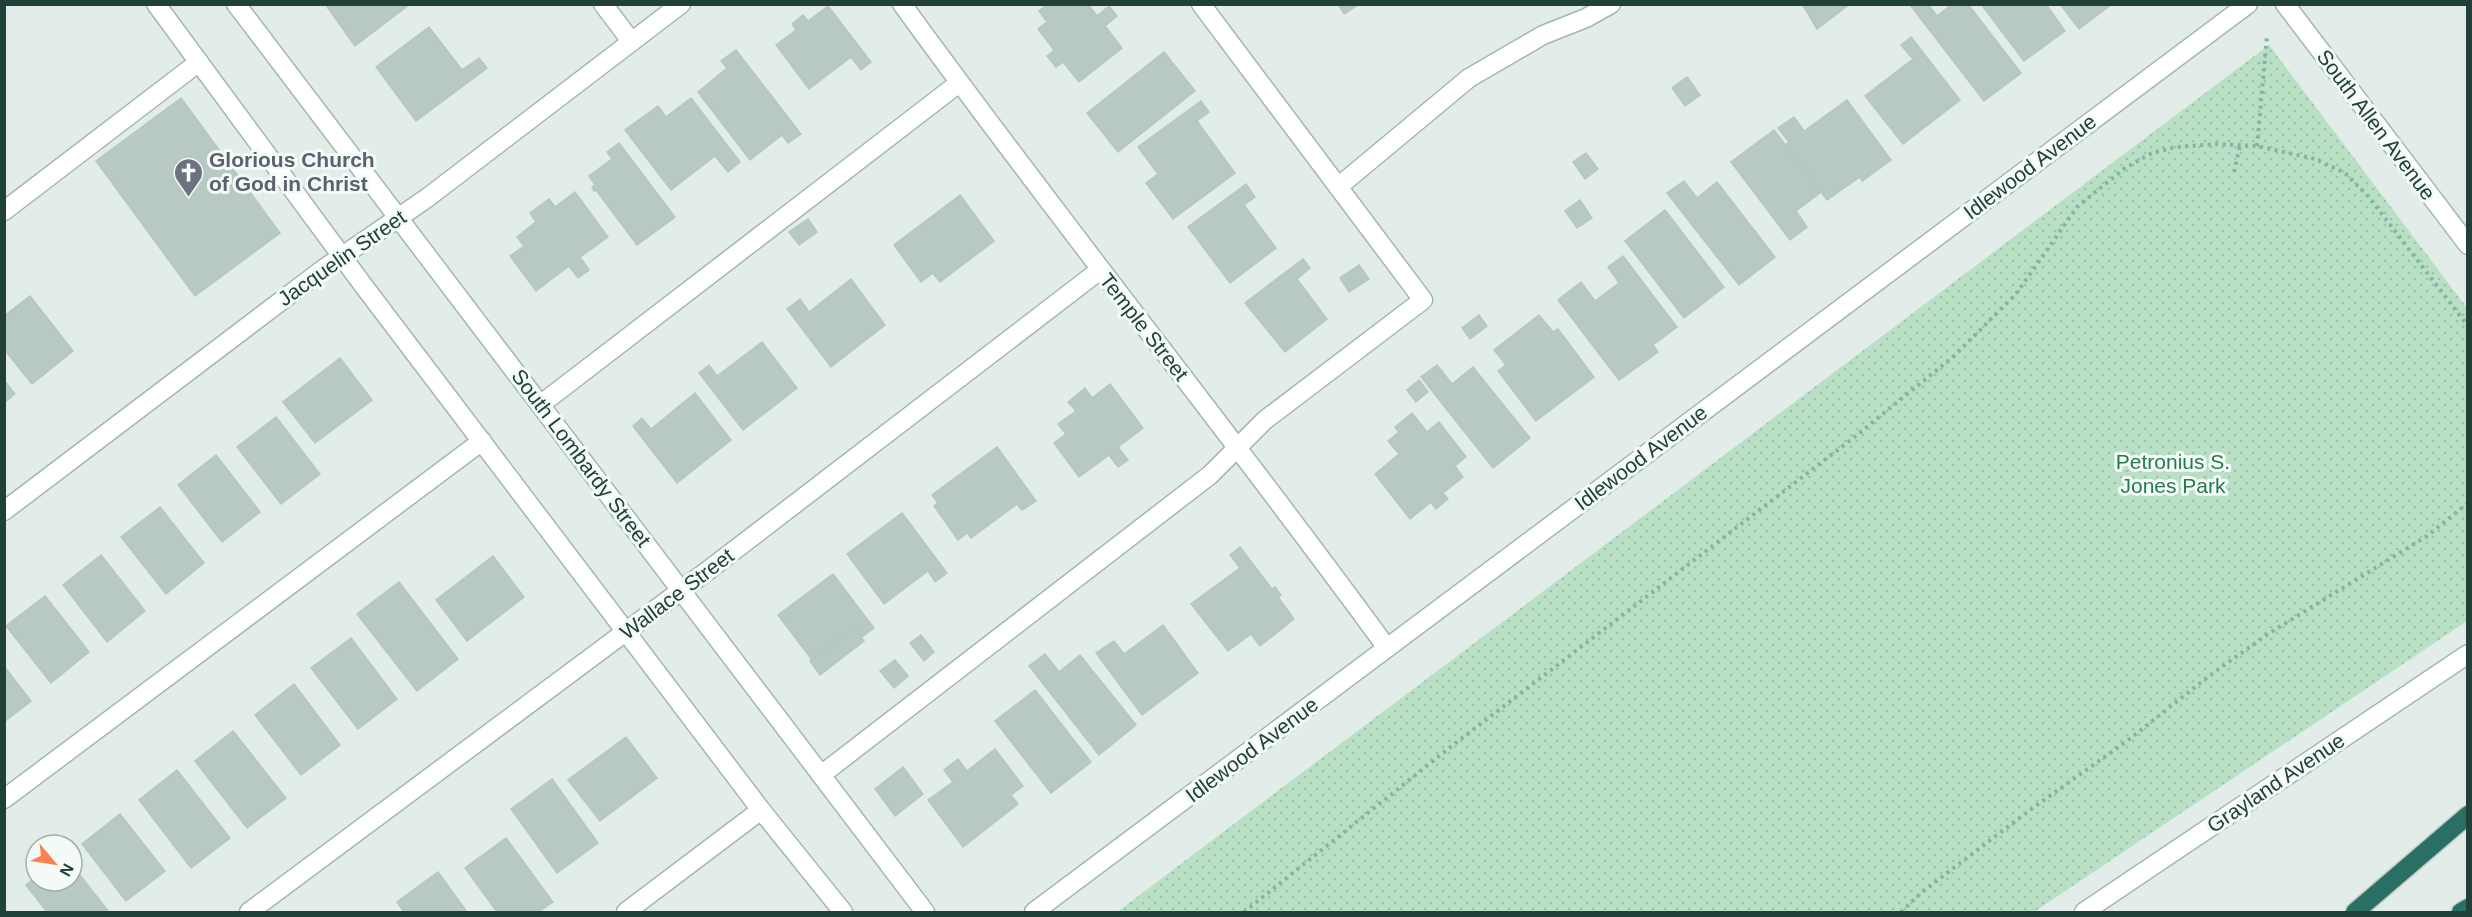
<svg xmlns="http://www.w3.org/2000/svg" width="2472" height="917" viewBox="0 0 2472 917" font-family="Helvetica,sans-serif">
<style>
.park{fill:url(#park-dots)}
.building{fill:#b7c9c2;stroke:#b4c8c0;stroke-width:1.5}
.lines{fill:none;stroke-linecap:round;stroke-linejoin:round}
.service-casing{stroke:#a4b6b1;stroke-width:21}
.minor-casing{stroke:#a4b6b1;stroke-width:21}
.tertiary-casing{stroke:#a4b6b1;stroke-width:21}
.motorway-casing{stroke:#c1cac8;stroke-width:21}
.path{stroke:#80b4a5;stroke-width:4;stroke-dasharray:3 4.5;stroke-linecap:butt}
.service{stroke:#fff;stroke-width:18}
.minor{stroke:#fff;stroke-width:18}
.tertiary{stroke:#fff;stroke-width:18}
.motorway{stroke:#2a6f63;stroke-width:18}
.labels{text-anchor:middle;stroke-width:6;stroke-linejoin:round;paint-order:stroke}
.street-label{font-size:21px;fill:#214039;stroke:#f3faf7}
.worship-label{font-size:21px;font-weight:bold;fill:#5b616d;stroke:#f3faf7;text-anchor:start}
.park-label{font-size:21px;fill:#277a4a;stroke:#f3faf7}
</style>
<defs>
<pattern id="park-dots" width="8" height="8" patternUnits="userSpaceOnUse" patternTransform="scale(1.5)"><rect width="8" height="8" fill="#b9e0c5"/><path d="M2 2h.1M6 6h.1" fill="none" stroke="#9fc1aa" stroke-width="1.8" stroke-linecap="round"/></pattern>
</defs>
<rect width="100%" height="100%" fill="#e2ede9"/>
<polygon class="park" points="2269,45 2467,308 2467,621 2034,912 1117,912"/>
<g class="building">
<polygon points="325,4 410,4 355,46"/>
<polygon points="1048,4 1088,4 1097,16 1109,6 1117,16 1105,26 1122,48 1079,82 1063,62 1056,67 1047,56 1054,50 1038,29 1047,22 1039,11"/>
<polygon points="1338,4 1358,4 1358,5 1344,14"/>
<polygon points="1802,4 1850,4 1817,29"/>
<polygon points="1913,4 1928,4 1937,16 1952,4 1968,4 2021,73 1984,101 1911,6"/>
<polygon points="1981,4 2046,4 2065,31 2024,61"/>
<polygon points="2060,4 2112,4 2079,29"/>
<polygon points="828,6 871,62 861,70 851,57 809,89 776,45 796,30 792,24 803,15 808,21"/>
<polygon points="429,27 462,70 479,58 487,68 416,121 376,67"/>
<polygon points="1911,37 1960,100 1903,144 1865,96 1913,59 1901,45"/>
<polygon points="736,50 801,134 788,143 782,135 750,160 698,92 727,68 721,61"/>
<polygon points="1164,52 1195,91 1118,152 1087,113"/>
<polygon points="1687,77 1700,95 1685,106 1672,88"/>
<polygon points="181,98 280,233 195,296 96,161"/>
<polygon points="691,98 740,162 728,172 715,156 671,190 625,130 658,106 666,117"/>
<polygon points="1847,100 1891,160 1862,181 1860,177 1827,200 1786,144 1789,142 1778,128 1794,117 1804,131"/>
<polygon points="1201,101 1209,112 1197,121 1235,173 1173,219 1146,183 1158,174 1138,147"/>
<polygon points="1774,130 1821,192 1796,211 1807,227 1790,240 1731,162"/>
<polygon points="619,143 675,217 637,245 596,190 594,191 592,187 595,185 589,176 612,159 607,152"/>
<polygon points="1586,153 1598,169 1585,179 1573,162"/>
<polygon points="1684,181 1697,198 1717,182 1775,257 1739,285 1667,193"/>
<polygon points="1246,184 1255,197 1244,205 1276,248 1230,283 1188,227"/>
<polygon points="575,192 608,237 580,257 589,270 578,278 569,266 536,291 510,256 524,246 517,237 536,222 530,213 549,199 555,207"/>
<polygon points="960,195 994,241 940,282 933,273 921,282 894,245"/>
<polygon points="1580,200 1592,218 1577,228 1565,211"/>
<polygon points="1665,210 1724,287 1684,318 1625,241"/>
<polygon points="808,219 817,232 799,245 789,232"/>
<polygon points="1623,256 1677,327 1653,345 1658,352 1619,380 1558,300 1581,282 1595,301 1619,283 1608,267"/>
<polygon points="1303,259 1310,268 1297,279 1327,319 1285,352 1245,303"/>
<polygon points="1359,265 1369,279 1349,292 1340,278"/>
<polygon points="851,279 885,325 831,367 787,309 800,299 809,312"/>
<polygon points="30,296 73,351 32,384 4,349 4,316"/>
<polygon points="1479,315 1487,326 1470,339 1462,328"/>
<polygon points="1539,315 1553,332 1558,329 1594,377 1536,421 1498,371 1506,365 1494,350"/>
<polygon points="762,342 797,388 743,430 699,373 709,365 717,376"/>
<polygon points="340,358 372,400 315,443 283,402"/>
<polygon points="1437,365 1452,384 1473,367 1530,438 1493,468 1421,377"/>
<polygon points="4,380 15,394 4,403"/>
<polygon points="1419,380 1428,392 1416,402 1407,390"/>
<polygon points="1110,384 1143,428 1118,447 1128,460 1118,467 1109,455 1079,477 1054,443 1066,434 1058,424 1076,411 1068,402 1085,388 1092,398"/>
<polygon points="695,393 731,440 677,483 633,426 642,418 651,429"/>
<polygon points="1412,413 1427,432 1439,422 1466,457 1455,466 1463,477 1443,493 1448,499 1436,509 1431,502 1410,519 1375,474 1399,454 1388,441 1399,432 1395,427"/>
<polygon points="276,417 320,474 281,504 237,447"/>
<polygon points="997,447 1036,501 1022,510 1017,504 971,538 967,533 958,540 934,506 938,503 932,495"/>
<polygon points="216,455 260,512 222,542 178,485"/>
<polygon points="160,507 204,563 166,594 121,537"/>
<polygon points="902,513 947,573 935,582 928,571 884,604 847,554"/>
<polygon points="1240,547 1272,589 1275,587 1281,595 1278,597 1294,619 1260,646 1251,634 1228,651 1191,604 1240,568 1230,555"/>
<polygon points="101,555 145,611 107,642 63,585"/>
<polygon points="493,556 524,597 467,641 436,600"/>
<polygon points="833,574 874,628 862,637 854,627 812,660 778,615"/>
<polygon points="399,582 458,659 417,691 357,614"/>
<polygon points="45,596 89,652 51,683 6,626"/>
<polygon points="1163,625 1198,673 1142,715 1096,653 1114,641 1124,654"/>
<polygon points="854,627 864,641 820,675 810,661"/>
<polygon points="921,635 934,652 924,661 910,643"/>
<polygon points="351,638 397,699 358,729 311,668"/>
<polygon points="1045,654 1059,672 1080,655 1136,725 1099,755 1029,666"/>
<polygon points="895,660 908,676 894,688 880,671"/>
<polygon points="4,666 31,701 4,722"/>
<polygon points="294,684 340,745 301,775 255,715"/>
<polygon points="1035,690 1091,762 1051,793 995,721"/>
<polygon points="233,731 286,798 247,828 195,761"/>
<polygon points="626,737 657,778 600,821 568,780"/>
<polygon points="995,749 1023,786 1011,795 1018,804 963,847 928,800 953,782 944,770 958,759 967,771"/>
<polygon points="903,767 923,794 895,816 875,789"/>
<polygon points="177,770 230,838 191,868 139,800"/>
<polygon points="552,779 598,843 557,873 511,809"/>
<polygon points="120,814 165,871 126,901 82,844"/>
<polygon points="506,838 553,902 538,912 497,912 465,868"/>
<polygon points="72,865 109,912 47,912 26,885 36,877 36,881 72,881"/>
<polygon points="438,872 467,912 404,912 397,902"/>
</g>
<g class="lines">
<defs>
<g id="service">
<polyline points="603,4 631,41"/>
<polyline points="1338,187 1469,78 1543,35 1586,18 1611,4"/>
<polyline points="4,211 199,62"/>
<polyline points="540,405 959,83"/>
<polyline points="821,775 1210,475 1265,420 1423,300 1201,4"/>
<polyline points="4,799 482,441"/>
<polyline points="626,912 761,810"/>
</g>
<g id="minor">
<polyline points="156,4 363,285 761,810 843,912"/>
<polyline points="236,4 925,912"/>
<path d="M902,4C1060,222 1229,431 1387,648"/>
<polyline points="2285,4 2468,245"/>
<polyline points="4,511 322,270 427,198 681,4"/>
<polyline points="249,912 710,569 1100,270"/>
<polyline points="1034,912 2248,4"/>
</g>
<polyline id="tertiary" points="2084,912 2468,654"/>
<g id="motorway">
<polyline points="2355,912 2468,815"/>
<polyline points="2461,912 2468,908"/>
</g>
</defs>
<use href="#service" class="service-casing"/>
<use href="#minor" class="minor-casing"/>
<use href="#tertiary" class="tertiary-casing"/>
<use href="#motorway" class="motorway-casing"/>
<g class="path">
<polyline points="2257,146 2267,36"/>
<polyline points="2234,172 2240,145"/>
<polyline points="1244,912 1448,749 1852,439 1954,356 2016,294 2077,207 2125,168 2152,153 2176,147 2216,144 2257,146 2315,159 2345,173 2368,196 2468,326"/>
<polyline points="1901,912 1922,892 2030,810 2127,741 2209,676 2268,634 2427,536 2468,503"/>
</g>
<use href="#service" class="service"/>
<use href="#minor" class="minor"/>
<use href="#tertiary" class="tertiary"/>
<use href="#motorway" class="motorway"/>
</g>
<defs>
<symbol id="church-pin" viewBox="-11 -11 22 30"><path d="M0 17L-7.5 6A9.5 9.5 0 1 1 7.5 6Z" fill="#6b7280" stroke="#f3faf7"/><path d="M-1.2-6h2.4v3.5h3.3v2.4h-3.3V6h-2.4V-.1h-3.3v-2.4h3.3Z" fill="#fff"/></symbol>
</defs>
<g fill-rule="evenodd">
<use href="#church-pin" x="172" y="156" width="33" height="45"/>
</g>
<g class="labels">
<g class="street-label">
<text transform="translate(2376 125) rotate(53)" y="7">South Allen Avenue</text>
<text transform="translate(2030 167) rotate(-37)" y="7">Idlewood Avenue</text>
<text transform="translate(342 258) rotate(-35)" y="7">Jacquelin Street</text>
<text transform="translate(1144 327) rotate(52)" y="7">Temple Street</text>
<text transform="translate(581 458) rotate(53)" y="7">South Lombardy Street</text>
<text transform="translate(1641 458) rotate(-37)" y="7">Idlewood Avenue</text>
<text transform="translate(677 594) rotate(-37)" y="7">Wallace Street</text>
<text transform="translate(1252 750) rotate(-37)" y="7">Idlewood Avenue</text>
<text transform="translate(2276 783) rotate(-34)" y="7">Grayland Avenue</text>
</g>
<g class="worship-label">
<text x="209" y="167">Glorious Church<tspan x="209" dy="24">of God in Christ</tspan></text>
</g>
<g class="park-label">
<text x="2173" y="469">Petronius S.<tspan x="2173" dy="24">Jones Park</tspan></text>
</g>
</g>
<rect width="2472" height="917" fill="none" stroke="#214039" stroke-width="12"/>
<g transform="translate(54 863) rotate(119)"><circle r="28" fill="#f3faf7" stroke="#9fb0ab" stroke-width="1.5"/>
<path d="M0-4.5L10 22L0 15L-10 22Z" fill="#fc8151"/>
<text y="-9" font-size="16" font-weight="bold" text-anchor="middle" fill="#214039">N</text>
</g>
</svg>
